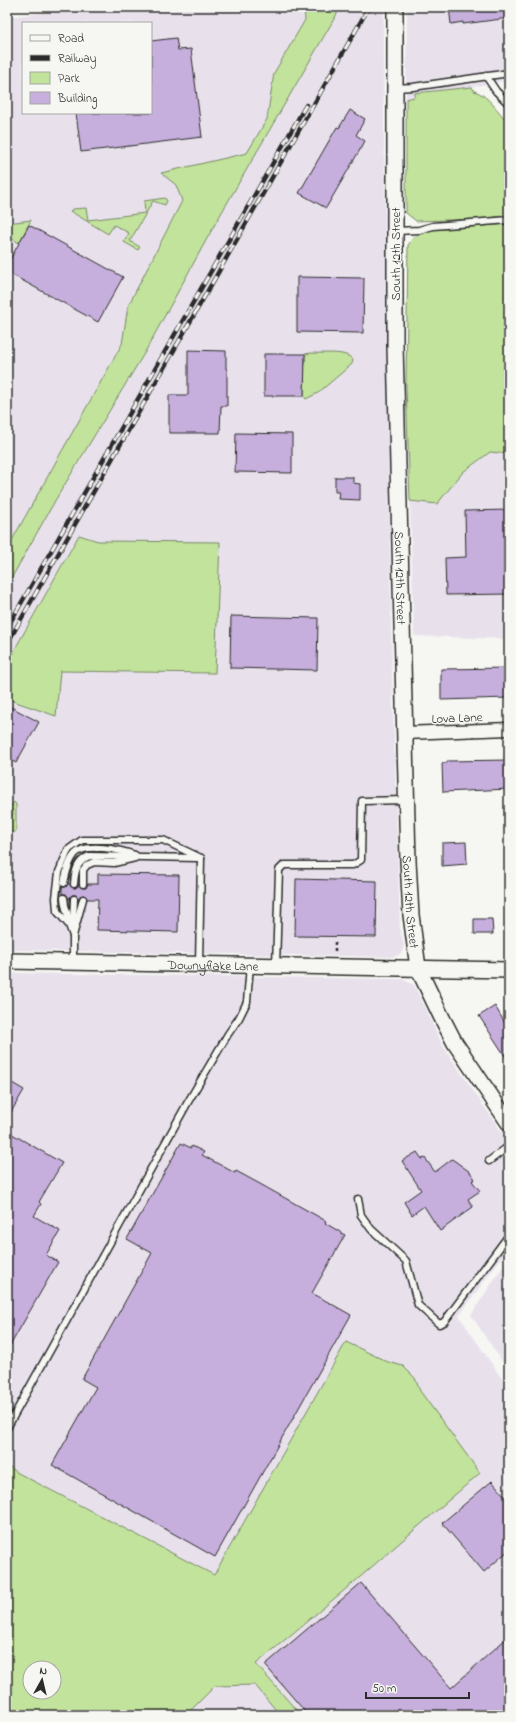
<svg xmlns="http://www.w3.org/2000/svg" width="516" height="1722" viewBox="0 0 516 1722" font-family="'Indie Flower',sans-serif">
<style>
.built{fill:#e8e1ec;fill-rule:evenodd}
.green{fill:#c2e39c;stroke:#768764;fill-rule:evenodd}
.building{fill:#c7afdd;stroke:#2b2b2b}
.lines{fill:none;stroke-linecap:round;stroke-linejoin:round}
.service-casing{stroke:#2b2b2b;stroke-width:9}
.minor-casing{stroke:#2b2b2b;stroke-width:15}
.tertiary-casing{stroke:#2b2b2b;stroke-width:18}
.path{stroke:#2b2b2b;stroke-width:2.5;stroke-dasharray:3 3;stroke-linecap:butt}
.service{stroke:#f6f6f2;stroke-width:6}
.minor{stroke:#f6f6f2;stroke-width:12}
.tertiary{stroke:#f6f6f2;stroke-width:15}
.rail-casing{stroke:#2b2b2b;stroke-width:4.5}
.rail{stroke:#f6f6f2;stroke-width:3;stroke-dasharray:9;stroke-linecap:butt}
.labels{text-anchor:middle;stroke-width:3;stroke-linejoin:round;paint-order:stroke}
.street-label{font-size:13px;fill:#2b2b2b;stroke:#f6f6f2}
</style>
<rect width="100%" height="100%" fill="#f6f6f2"/>
<filter id="ink" filterUnits="userSpaceOnUse"><feTurbulence type="fractalNoise" baseFrequency=".025" numOctaves="2"/><feDisplacementMap in="SourceGraphic" scale="8" xChannelSelector="R" yChannelSelector="G"/><feConvolveMatrix kernelMatrix="1 2 1 2 8 2 1 2 1" color-interpolation-filters="sRGB"/></filter>
<g filter="url(#ink)">
<g class="built">
<path d="M97,7H304L305,20L274,73L267,119L247,154L161,173L176,185L182,201L128,306L122,344L7,549V17ZM23,23H151V113H23Z"/>
<polygon points="341,7 384,7 383,47 392,675 400,929 404,945 402,952 397,956 391,957 7,950 7,704 9,699 59,671 215,673 98,541 79,535 7,663 7,586 56,499 145,352 215,224"/>
<polygon points="407,7 509,7 509,80 472,87 415,93 415,97 406,99"/>
<polygon points="490,452 509,454 509,639 414,636 410,501 437,504 463,472"/>
<polygon points="7,973 402,979 414,985 443,1046 509,1143 509,1247 459,1316 509,1389 509,1715 295,1715 298,1712 256,1664 359,1578 420,1391 415,1378 403,1366 388,1362 346,1342 214,1575 18,1473 7,1465"/>
<polygon points="509,1257 509,1372 471,1315"/>
<polygon points="256,1685 280,1715 186,1715 215,1686"/>
</g>
<g class="green">
<polygon points="304,7 341,7 215,224 145,352 56,499 7,586 7,549 122,344 128,306 182,201 176,185 161,173 247,153 267,119 274,73 305,20"/>
<path d="M472,87L474,91C489,95 498,113 509,123V215L482,219L416,221L406,213V99L414,97L415,93Z"/>
<polygon points="165,198 167,201 165,205 153,201 130,241 140,247 138,250 124,242 129,233 114,225 108,234 70,211 73,209 86,208 88,220 145,213 144,201"/>
<polygon points="31,220 19,243 8,236 7,223"/>
<polygon points="509,224 509,454 490,452 463,472 437,504 410,501 406,385 408,245 414,237 430,230"/>
<path d="M312,353C324,354 346,350 353,360L352,364L318,393L306,399L304,396L305,354Z"/>
<polygon points="79,535 98,541 220,542 215,673 60,671 56,716 10,700 7,704 7,663"/>
<path d="M14,802L16,804V831L13,833L7,829C7,823 13,818 13,811L9,809Z"/>
<path d="M346,1342L388,1362L403,1366L415,1378L420,1391L480,1473L359,1578L256,1664L298,1712L295,1715H280L255,1685L215,1686L186,1715H7V1465L18,1473L214,1575ZM30,1668H54V1692H30Z"/>
</g>
<g class="building">
<polygon points="449,7 509,7 509,18 463,24 463,22 451,24"/>
<polygon points="176,38 178,50 191,49 202,137 81,152 76,113 151,113 151,41"/>
<polygon points="350,110 365,119 356,135 365,141 326,208 299,193 337,127 339,128"/>
<polygon points="29,225 123,277 98,322 7,272 7,265"/>
<polygon points="297,277 364,278 363,333 297,332"/>
<polygon points="188,350 226,351 226,369 227,369 227,406 221,406 220,433 169,433 169,395 188,395"/>
<polygon points="264,354 305,354 304,396 264,396"/>
<polygon points="236,433 292,434 292,473 235,472"/>
<polygon points="335,477 353,477 353,483 360,484 360,500 338,499 339,492 335,492"/>
<polygon points="509,510 509,594 446,595 445,558 466,557 465,511"/>
<polygon points="231,616 318,618 317,670 230,668"/>
<polygon points="509,668 509,698 441,700 441,669"/>
<polygon points="11,707 39,722 16,763 7,758 7,714"/>
<polygon points="509,760 509,789 443,792 442,763 447,763 447,761"/>
<polygon points="466,842 467,864 442,866 442,843"/>
<polygon points="98,874 179,875 178,932 97,930 98,899 87,899 84,895 80,896 78,899 76,895 72,895 69,899 66,894 62,894 62,887 66,887 68,883 74,888 77,887 79,884 83,888 86,888 88,884 98,884"/>
<polygon points="296,879 377,881 376,937 295,936"/>
<polygon points="474,919 492,919 493,934 474,934"/>
<polygon points="495,1006 509,1030 509,1062 479,1016"/>
<polygon points="7,1080 24,1090 7,1119"/>
<polygon points="7,1131 62,1163 39,1202 41,1204 34,1216 60,1231 46,1255 58,1262 7,1351"/>
<polygon points="181,1143 191,1148 192,1146 204,1152 202,1155 235,1173 236,1171 260,1184 326,1221 325,1223 345,1235 312,1293 351,1315 215,1557 52,1465 96,1387 82,1379 152,1253 127,1239"/>
<polygon points="417,1152 422,1159 425,1158 435,1172 452,1159 470,1172 475,1179 472,1181 480,1191 468,1199 473,1207 440,1231 424,1206 412,1215 404,1202 421,1190 402,1161"/>
<polygon points="492,1481 509,1501 509,1550 484,1572 442,1523"/>
<polygon points="361,1583 451,1688 509,1636 509,1715 308,1715 265,1665"/>
</g>
<g class="lines">
<defs>
<g id="service">
<polyline points="486,76 496,91 509,104"/>
<polyline points="395,88 413,87 509,73"/>
<polyline points="396,231 419,230 433,226 509,220"/>
<path d="M64,883C66,874 68,862 75,854C86,842 121,850 135,855"/>
<path d="M74,884C75,870 77,862 89,856L198,858"/>
<polyline points="83,884 83,870 87,865 94,862 114,863 135,858"/>
<polyline points="64,898 65,905 71,927"/>
<polyline points="73,923 74,899"/>
<polyline points="73,936 83,899"/>
<polyline points="73,962 73,936 69,925 57,911 56,898 59,872 68,850 82,840 163,840 201,858"/>
<polyline points="199,964 201,858"/>
<polyline points="276,966 279,870 284,865 353,865 361,860 362,801 406,800"/>
<polyline points="489,1161 509,1146"/>
<polyline points="358,1199 361,1215 371,1229 406,1261 418,1305 439,1324 444,1322 509,1235"/>
<polyline points="7,1428 188,1102 228,1034 239,1018 247,1002 250,965"/>
</g>
<polyline id="minor" points="405,733 509,729"/>
<g id="tertiary">
<path id="s1" d="M395,7V345L408,861L411,915L418,968L441,1016L455,1043L509,1123"/>
<path id="s2" d="M7,961L509,970"/>
</g>
</defs>
<use href="#service" class="service-casing"/>
<use href="#minor" class="minor-casing"/>
<use href="#tertiary" class="tertiary-casing"/>
<polyline class="path" points="335,951 335,940"/>
<use href="#service" class="service"/>
<use href="#minor" class="minor"/>
<use href="#tertiary" class="tertiary"/>
<defs>
<g id="rail">
<polyline points="7,628 306,105"/>
<polyline points="7,644 369,7"/>
</g>
</defs>
<use href="#rail" class="rail-casing"/>
<use href="#rail" class="rail"/>
</g>
</g>
<g class="labels">
<g class="street-label">
<text transform="translate(395 254) rotate(-90)" y="5">South 12th Street</text>
<text dy="5" stroke="none"><textPath href="#s1" startOffset="571">South 12th Street</textPath></text>
<text transform="translate(457 717) rotate(-2)" y="5">Lova Lane</text>
<text dy="5" stroke="none"><textPath href="#s1" startOffset="895">South 12th Street</textPath></text>
<text dy="5" stroke="none"><textPath href="#s2" startOffset="206">Downyflake Lane</textPath></text>
</g>
</g>
<rect width="516" height="1722" fill="none" stroke="#f6f6f2" stroke-width="24"/>
<rect x="12" y="12" width="492" height="1698" fill="none" stroke="#2b2b2b" stroke-width="1.5" filter="url(#ink)"/>
<rect x="22" y="22" width="130" height="92" fill="#f6f6f2" stroke="#a5a5a2"/>
<rect x="30" y="35" width="20" height="6" fill="#f6f6f2" stroke="#a5a5a2"/>
<text x="58" y="42" font-size="12" fill="#2b2b2b">Road</text>
<rect x="30" y="55" width="20" height="6" fill="#2b2b2b" stroke="#a5a5a2"/>
<text x="58" y="62" font-size="12" fill="#2b2b2b">Railway</text>
<rect x="30" y="72" width="20" height="12" fill="#c2e39c" stroke="#a5a5a2"/>
<text x="58" y="82" font-size="12" fill="#2b2b2b">Park</text>
<rect x="30" y="92" width="20" height="12" fill="#c7afdd" stroke="#a5a5a2"/>
<text x="58" y="102" font-size="12" fill="#2b2b2b">Building</text>
<g transform="translate(42 1680) rotate(8)"><circle r="19" fill="#f6f6f2" stroke="#a5a5a2"/>
<path d="M0-3L7 15L0 10L-7 15Z" fill="#2b2b2b"/>
<text y="-6" font-size="11" font-weight="bold" text-anchor="middle" fill="#2b2b2b">N</text>
</g>
<path d="M366 1692v6h103v-6" fill="none" stroke="#2b2b2b" stroke-width="2"/>
<text x="372" y="1692" font-size="12" fill="#2b2b2b" stroke="#f6f6f2" stroke-width="3" paint-order="stroke">50 m</text>
</svg>
